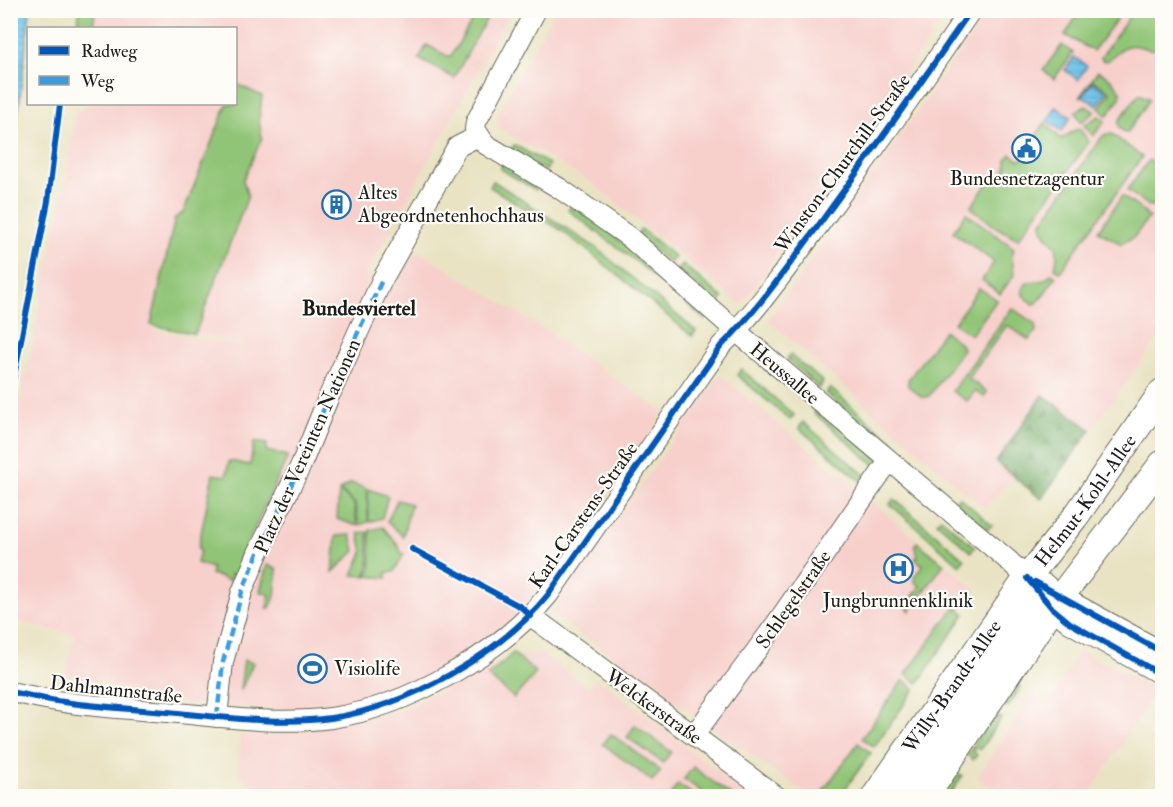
<svg xmlns="http://www.w3.org/2000/svg" width="1173" height="807" viewBox="0 0 1173 807" font-family="'IM FELL Double Pica',serif">
<style>
.built{fill:#f7d0cc;fill-rule:evenodd}
.green{fill:#90c476;stroke:#567049;stroke-width:1.5}
.forest{fill:url(#forest-firs);stroke:#486342;stroke-width:1.5}
.water{fill:url(#water-rules);stroke:#456e83;stroke-width:1.5}
.lines{fill:none;stroke-linecap:round;stroke-linejoin:round}
.minor-casing{stroke:#646256;stroke-width:22}
.major-casing{stroke:#646256;stroke-width:28}
.minor{stroke:#fff;stroke-width:20}
.major{stroke:#fff;stroke-width:26}
.quiet{stroke:#3c9bdf;stroke-width:4.5;stroke-dasharray:9 4.5;stroke-linecap:butt}
.cycleway-casing{stroke:#fdfcf7;stroke-width:10}
.cycleway{stroke:#0057b8;stroke-width:6}
.labels{text-anchor:middle;stroke-width:4.5;stroke-linejoin:round;paint-order:stroke}
.street-label{font-size:20px;fill:#1c1c1c;stroke:#fdfcf7}
.poi-label{font-size:20px;fill:#1c1c1c;stroke:#fdfcf7}
.neighbourhood-label{font-size:21px;font-weight:bold;fill:#1c1c1c;stroke:#fdfcf7}
</style>
<defs>
<pattern id="forest-firs" width="22" height="20" patternUnits="userSpaceOnUse" patternTransform="scale(1.5)"><rect width="22" height="20" fill="#74aa67"/><path d="M5 1l3.5 6h-7zM16 11l3.5 6h-7z" fill="#5e8a54"/></pattern>
<pattern id="water-rules" width="6" height="5" patternUnits="userSpaceOnUse" patternTransform="scale(1.5)"><rect width="6" height="5" fill="#6ec1ea"/><path d="M0 2.5h6" fill="none" stroke="#5fa5c8"/></pattern>
</defs>
<rect width="100%" height="100%" fill="#fdfcf7"/>
<filter id="ink" filterUnits="userSpaceOnUse"><feTurbulence type="fractalNoise" baseFrequency=".0167" numOctaves="2"/><feDisplacementMap in="SourceGraphic" scale="12" xChannelSelector="R" yChannelSelector="G"/><feConvolveMatrix kernelMatrix="1 2 1 2 8 2 1 2 1" color-interpolation-filters="sRGB"/></filter>
<filter id="wash" filterUnits="userSpaceOnUse"><feTurbulence type="fractalNoise" baseFrequency=".008" numOctaves="4" result="noise"/><feDisplacementMap in="SourceGraphic" scale="24" xChannelSelector="R" yChannelSelector="G"/><feGaussianBlur stdDeviation="1.35" result="paint"/><feColorMatrix in="noise" values="0 0 0 0 0 0 0 0 0 0 0 0 0 0 0 0 0 1.4 0 .05"/><feComposite in="paint" operator="in"/></filter>
<g filter="url(#wash)">
<rect width="100%" height="100%" fill="#e9e3c3"/>
<g class="built">
<polygon points="555,10 948,10 948,11 844,162 741,305 592,183 499,128 497,115"/>
<path d="M95,11H510L356,293L369,273L395,287L417,250L542,328L664,413L535,601L457,664L391,695L344,707L316,713L196,704L135,698L104,692L105,682L66,675L74,635L11,620V442L67,176L76,111L85,109L86,104H236V28H93ZM151,325L245,344V347L150,329Z"/>
<polygon points="989,11 1162,11 1162,333 1041,499 1013,477 985,509 768,320"/>
<polygon points="720,375 977,590 833,796 809,796 550,612"/>
<polygon points="1080,650 1157,690 1088,796 1004,796 977,778 1032,695 1048,704"/>
<polygon points="541,654 589,688 597,678 750,796 269,796 239,774 240,735 276,734 398,711 513,656"/>
</g>
<g class="green">
<polygon points="79,11 95,11 93,28 78,28"/>
<polygon points="478,11 491,11 454,78 419,59 427,45 447,56 451,56"/>
<polygon points="1080,11 1107,11 1117,19 1093,51 1065,35"/>
<path d="M1133,11H1150L1162,19V41L1158,49C1147,52 1139,43 1128,46C1119,48 1114,56 1107,61L1102,60L1101,57Z"/>
<polygon points="1062,45 1073,53 1054,79 1043,70"/>
<polygon points="1098,71 1111,79 1121,92 1120,98 1107,116 1099,108 1110,92 1093,80 1081,97 1080,96"/>
<polygon points="236,84 262,96 259,120 262,138 243,180 248,196 195,334 151,325 175,218 183,213 227,104 236,104"/>
<polygon points="1139,94 1150,99 1127,133 1120,129 1118,122"/>
<polygon points="1086,106 1095,112 1081,122 1075,112"/>
<polygon points="1099,116 1105,121 1093,136 1084,125"/>
<polygon points="1045,123 1061,139 1079,128 1089,142 1018,239 994,226 971,207 987,184 999,180 1006,168 1006,160 1011,154 1019,160 1035,155 1043,145 1036,136"/>
<path d="M1106,134H1112L1142,157L1060,272L1055,268C1061,240 1053,248 1042,229V222L1102,137Z"/>
<polygon points="514,145 549,164 546,171 511,151"/>
<polygon points="1149,160 1162,169 1162,197 1155,208 1151,205 1149,206 1127,190"/>
<polygon points="503,163 539,184 536,190 500,169"/>
<polygon points="493,181 595,247 696,331 692,336 592,254 561,230 490,187"/>
<polygon points="1122,196 1146,213 1145,215 1149,217 1134,237 1121,244 1098,231"/>
<polygon points="572,205 606,229 708,316 705,320 637,262 568,210"/>
<polygon points="966,213 1014,248 1012,256 1014,275 1000,294 982,280 994,262 953,232"/>
<polygon points="641,229 675,257 670,263 636,235"/>
<polygon points="683,265 723,298 719,304 678,270"/>
<polygon points="1051,274 1056,277 1037,303 1033,304 1023,295 1022,289 1028,282 1045,280"/>
<polygon points="979,288 997,300 971,335 954,323"/>
<polygon points="1012,308 1035,324 1036,331 1029,340 1007,325 968,378 987,392 984,397 975,391 967,401 952,391"/>
<polygon points="944,331 961,344 963,349 929,396 923,398 908,386 908,380"/>
<polygon points="790,355 823,382 819,388 787,359"/>
<polygon points="741,369 794,415 790,420 737,375"/>
<polygon points="830,388 895,443 891,448 826,393"/>
<polygon points="817,407 881,461 876,466 813,412"/>
<polygon points="803,422 867,477 862,482 799,428"/>
<polygon points="254,442 267,444 266,451 288,456 244,551 239,576 231,574 230,581 211,574 212,568 197,563 200,550 198,549 213,474 226,476 229,461 250,465"/>
<polygon points="351,483 367,489 368,522 359,525 355,504 340,490"/>
<polygon points="368,489 388,496 382,518 369,522"/>
<polygon points="339,491 354,504 357,526 337,519"/>
<polygon points="959,497 992,525 987,530 955,502"/>
<polygon points="894,499 964,559 960,565 890,504"/>
<polygon points="397,500 411,504 403,536 387,522"/>
<polygon points="941,518 975,547 971,552 937,522"/>
<polygon points="383,527 400,548 400,552 404,554 394,572 387,572 387,578 366,576 371,568 370,530"/>
<polygon points="368,532 369,566 365,576 353,575 363,552 359,533"/>
<polygon points="351,535 355,551 333,572 336,536"/>
<polygon points="917,542 944,564 910,611 906,607 920,586 915,582 914,577 923,565 915,559 918,556 914,546"/>
<polygon points="267,565 277,569 275,597 270,608 267,608 270,595 260,591"/>
<polygon points="955,606 965,614 918,683 906,674"/>
<polygon points="513,653 536,673 514,698 488,676"/>
<polygon points="244,660 253,663 241,690 240,689"/>
<polygon points="903,680 915,689 874,747 862,738"/>
<polygon points="1014,683 1021,687 1008,707 1002,702"/>
<polygon points="994,713 1001,718 980,750 976,747 973,751 977,755 973,760 967,755"/>
<polygon points="635,725 671,752 663,763 627,737"/>
<polygon points="611,734 661,771 652,781 603,744"/>
<polygon points="858,743 871,753 840,796 823,796 820,795"/>
<polygon points="693,767 732,796 708,796 684,779"/>
<polygon points="956,773 962,776 949,796 940,796"/>
<polygon points="678,784 695,796 688,794 686,796 675,796 671,794"/>
</g>
<polygon class="forest" points="1043,395 1091,430 1041,499 996,462"/>
<g class="water">
<polygon points="11,10 30,11 11,173 10,11"/>
<polygon points="1074,57 1087,66 1078,80 1065,70"/>
<polygon points="1093,82 1107,92 1097,106 1083,96"/>
<polygon points="1056,107 1071,117 1062,131 1047,121"/>
</g>
</g>
<g filter="url(#ink)">
<g class="lines">
<defs>
<g id="minor">
<polyline points="536,10 476,122 475,129 485,144 559,188 629,237 736,331 1009,561 1027,578 1052,608 1070,623 1162,675"/>
<polyline points="1051,591 1162,652"/>
<polyline points="531,616 776,796"/>
<path d="M10,692C28,695 46,700 64,702C98,707 133,709 168,712C221,717 278,725 331,718C407,707 500,654 548,595L721,346C758,310 787,267 818,226C870,155 921,83 971,10"/>
<polyline points="217,717 223,662 242,592 258,553 301,465 329,396 382,280 457,147 478,136"/>
<polyline points="694,735 776,624 889,461"/>
</g>
<g id="major">
<path id="s1" d="M875,796L1027,578L1076,516L1162,392"/>
<polyline points="902,796 1044,587"/>
<polyline points="926,796 1052,608 1162,464"/>
</g>
</defs>
<use href="#minor" class="minor-casing"/>
<use href="#major" class="major-casing"/>
<use href="#minor" class="minor"/>
<use href="#major" class="major"/>
<polyline class="quiet" points="217,717 223,662 242,592 258,553 301,465 329,396 382,280"/>
<defs>
<g id="cycleway">
<polyline points="10,397 48,201 60,104"/>
<polyline points="412,549 521,607 531,616"/>
<polyline points="1027,578 1052,608 1070,623 1162,675"/>
<polyline points="1035,582 1162,652"/>
<path d="M10,692C28,695 46,700 64,702C98,707 133,709 168,712C221,717 278,725 331,718C407,707 500,654 548,595L721,346C758,310 787,267 818,226C870,155 921,83 971,10"/>
</g>
</defs>
<use href="#cycleway" class="cycleway-casing"/>
<use href="#cycleway" class="cycleway"/>
</g>
</g>
<defs>
<symbol id="civic-ring" viewBox="-11 -11 22 22"><circle r="9.5" fill="#fdfcf7" stroke="#1f6fb2" stroke-width="1.5"/><path d="M-.6-6.5H3V-4.5H.6V-3L4-1V1h2V6H-6V1h2V-1L-.6-3ZM-1.2 2.5V6h2.4V2.5Z" fill="#1f6fb2"/></symbol>
<symbol id="building-ring" viewBox="-11 -11 22 22"><circle r="9.5" fill="#fdfcf7" stroke="#1f6fb2" stroke-width="1.5"/><path d="M-4-6H4V6H1V3H-1V6H-4ZM-2.5-4.3h1.7v1.8h-1.7ZM.8-4.3h1.7v1.8H.8ZM-2.5-1h1.7V.8h-1.7ZM.8-1h1.7V.8H.8Z" fill="#1f6fb2"/></symbol>
<symbol id="hospital-ring" viewBox="-11 -11 22 22"><circle r="9.5" fill="#fdfcf7" stroke="#1f6fb2" stroke-width="1.5"/><path d="M-5-5h3v3.5h4V-5h3V5h-3V1.5h-4V5h-3Z" fill="#1f6fb2"/></symbol>
<symbol id="stadium-ring" viewBox="-11 -11 22 22"><circle r="9.5" fill="#fdfcf7" stroke="#1f6fb2" stroke-width="1.5"/><path d="M0-5a6.5 5 0 1 0 0 10a6.5 5 0 1 0 0-10ZM-3.5-1.8h7v3.6h-7Z" fill="#1f6fb2"/></symbol>
</defs>
<g fill-rule="evenodd">
<use href="#civic-ring" x="1010" y="132" width="33" height="33"/>
<use href="#building-ring" x="320" y="188" width="33" height="33"/>
<use href="#hospital-ring" x="882" y="552" width="33" height="33"/>
<use href="#stadium-ring" x="296" y="652" width="33" height="33"/>
</g>
<g class="labels">
<g class="street-label">
<text transform="translate(842 163) rotate(-54)" y="7">Winston-Churchill-Straße</text>
<text transform="translate(785 373) rotate(40)" y="7">Heussallee</text>
<text transform="translate(307 446) rotate(-66)" y="7">Platz der Vereinten Nationen</text>
<text dy="7" stroke="none"><textPath href="#s1" startOffset="363">Helmut-Kohl-Allee</textPath></text>
<text transform="translate(583 515) rotate(-55)" y="7">Karl-Carstens-Straße</text>
<text transform="translate(793 599) rotate(-55)" y="7">Schlegelstraße</text>
<text dy="7" stroke="none"><textPath href="#s1" startOffset="134">Willy-Brandt-Allee</textPath></text>
<text transform="translate(116 689) rotate(6)" y="7">Dahlmannstraße</text>
<text transform="translate(654 706) rotate(36)" y="7">Welckerstraße</text>
</g>
<g class="poi-label">
<text x="1027" y="185">Bundesnetzagentur</text>
<text x="358" y="199" text-anchor="start">Altes<tspan x="358" dy="23">Abgeordnetenhochhaus</tspan></text>
<text x="898" y="607">Jungbrunnenklinik</text>
<text x="334" y="675" text-anchor="start">Visiolife</text>
</g>
<g class="neighbourhood-label">
<text x="359" y="315">Bundesviertel</text>
</g>
</g>
<rect width="1173" height="807" fill="none" stroke="#fdfcf7" stroke-width="36"/>
<rect x="27" y="27" width="210" height="78" fill="#fdfcf7" stroke="#a3a29f" stroke-width="1.5"/>
<rect x="39" y="46" width="30" height="9" fill="#0057b8" stroke="#a3a29f" stroke-width="1.5"/>
<text x="81" y="57" font-size="18" fill="#1c1c1c">Radweg</text>
<rect x="39" y="76" width="30" height="9" fill="#3c9bdf" stroke="#a3a29f" stroke-width="1.5"/>
<text x="81" y="87" font-size="18" fill="#1c1c1c">Weg</text>
</svg>
